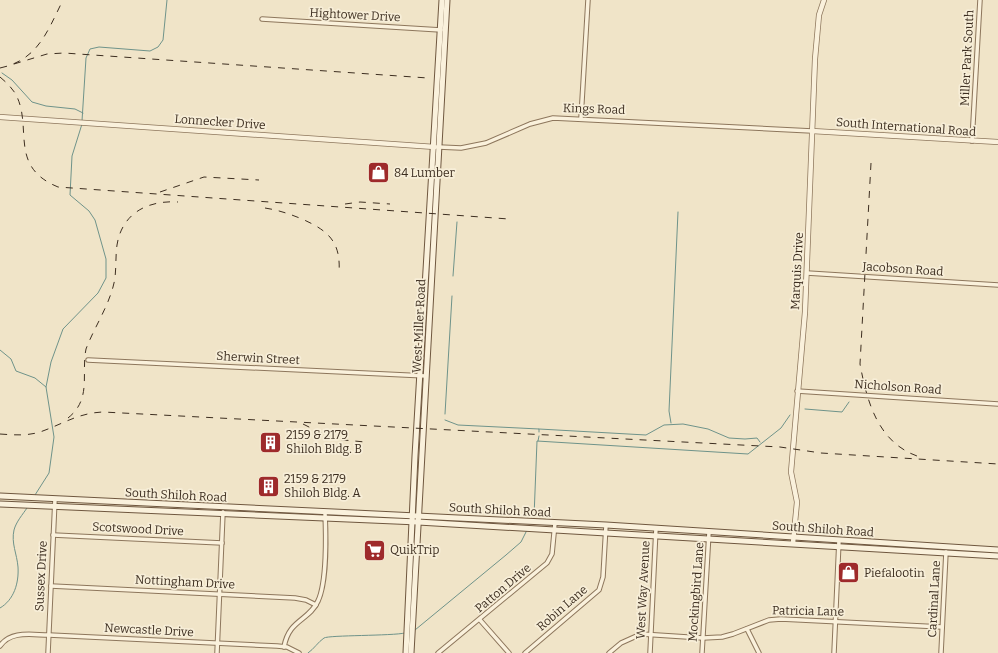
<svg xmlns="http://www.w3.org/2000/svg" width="998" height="653" viewBox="0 0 998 653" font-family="Bitter,serif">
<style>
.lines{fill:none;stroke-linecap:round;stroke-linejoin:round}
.stream{stroke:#6f938a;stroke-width:1}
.minor-casing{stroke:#8d765c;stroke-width:5.5}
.tertiary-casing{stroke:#8d765c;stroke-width:6}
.secondary-casing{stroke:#6f573f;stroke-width:7}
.minor{stroke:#faf1dc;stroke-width:3.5}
.tertiary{stroke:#faf1dc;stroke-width:4.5}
.secondary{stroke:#faf1dc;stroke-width:5}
.rail{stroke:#3d2e20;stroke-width:1;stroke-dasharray:7 7;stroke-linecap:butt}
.labels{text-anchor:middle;stroke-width:3.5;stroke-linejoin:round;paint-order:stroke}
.street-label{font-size:12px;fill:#3d2e20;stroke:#f7eed8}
.poi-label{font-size:12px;fill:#3d2e20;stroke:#f7eed8;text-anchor:start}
</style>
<rect width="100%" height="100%" fill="#f0e4c8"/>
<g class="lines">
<g class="stream">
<polyline points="2,73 12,80 32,102 46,106 75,109 83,113"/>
<polyline points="82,121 86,58 90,49 99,47 150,51 158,47 163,40 167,0"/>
<polyline points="453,276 457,222"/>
<polyline points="0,350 11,359 16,371 35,378 46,387"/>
<polyline points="805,409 842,412 849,402"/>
<polyline points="445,414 452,296"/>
<polyline points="445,420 458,425 539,429 539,432"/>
<polyline points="671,423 669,411 678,212"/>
<polyline points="539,429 646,435 664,425 683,424 708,429 729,438 745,439 757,438 760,442"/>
<polyline points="538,441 539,436"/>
<polyline points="35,495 49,473 54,437 46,387 51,362 63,329 98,293 106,278 106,259 95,220 89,211 70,195 72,156 82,124"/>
<polyline points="534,517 537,441 748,454 781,428 790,415"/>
<path d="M0,608C14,600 19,583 18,567C17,554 11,543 14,530C16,522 23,514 27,508"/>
<polyline points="415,630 506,555 521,542 527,530"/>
<path d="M308,653C314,649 318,642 324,638C329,635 392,636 405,633"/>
</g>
<defs>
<g id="minor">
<polyline points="262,19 441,30"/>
<polyline points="581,118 588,0"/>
<polyline points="972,141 980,0"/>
<polyline points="439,147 461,148 486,143 530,124 553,118 812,131"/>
<polyline points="807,273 998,285"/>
<polyline points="88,360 426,376"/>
<polyline points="797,391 998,404"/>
<polyline points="53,535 222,543"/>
<polyline points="51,586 295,598 306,600 316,605"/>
<polyline points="480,620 509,653"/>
<polyline points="747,629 759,653"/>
<path d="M0,646C11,630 32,635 49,635L277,646L287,647L299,653"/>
<path d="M284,647C289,619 309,621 318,601C327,582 326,534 325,513"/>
<polyline points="48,653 55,499"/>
<polyline points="217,653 223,512"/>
<polyline points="438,653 547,563 552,554 555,523"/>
<polyline points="525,653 599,590 603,577 606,525"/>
<polyline points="609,653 621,643 641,634 703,638 722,637 733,634 769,620 781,619 942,627"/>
<polyline points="650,653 656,528"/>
<polyline points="702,653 709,532"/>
<polyline points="834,653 839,540"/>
<polyline points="941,653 946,552"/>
</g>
<g id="tertiary">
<polyline points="0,117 435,147"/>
<polyline points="812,131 998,142"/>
<polyline points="793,543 797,502 791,472 805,312 815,59 819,15 824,0"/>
</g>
<g id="secondary">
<polyline points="0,496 606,525 998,550"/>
<polyline points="0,504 418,522 998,556"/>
<polyline points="406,653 415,456 442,0"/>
<polyline points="411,653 447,0"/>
</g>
</defs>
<use href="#minor" class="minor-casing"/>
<use href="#tertiary" class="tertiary-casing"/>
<use href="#secondary" class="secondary-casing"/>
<use href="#minor" class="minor"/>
<use href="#tertiary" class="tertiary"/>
<use href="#secondary" class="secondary"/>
<g class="rail">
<polyline points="14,64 47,54 64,53 428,78"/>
<path d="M0,68C38,60 47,32 63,0"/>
<path d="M0,77C6,82 11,87 15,93C34,126 7,166 58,187L509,219"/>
<path d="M871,163L860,364C867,402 878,442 917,456"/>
<polyline points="160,192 204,177 259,180"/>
<polyline points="345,204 360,202 390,204"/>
<path d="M265,208C278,210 290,214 302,219C329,231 341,242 339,273"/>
<path d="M68,418C92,399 81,374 86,349C94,328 107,309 113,287C117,274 115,259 117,245C122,213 148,200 178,202"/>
<polyline points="303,424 333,439 365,442"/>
<path d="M0,434C14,435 27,436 40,432C63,424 78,413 103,412L780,447L821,453L998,464"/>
</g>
</g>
<defs>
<symbol id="shop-square" viewBox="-11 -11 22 22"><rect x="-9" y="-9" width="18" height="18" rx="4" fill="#9e2a2b" stroke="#f7eed8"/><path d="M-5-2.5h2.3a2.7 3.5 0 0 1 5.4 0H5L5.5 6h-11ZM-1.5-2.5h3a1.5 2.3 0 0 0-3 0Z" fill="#fff"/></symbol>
<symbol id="building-square" viewBox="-11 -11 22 22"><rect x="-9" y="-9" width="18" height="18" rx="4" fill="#9e2a2b" stroke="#f7eed8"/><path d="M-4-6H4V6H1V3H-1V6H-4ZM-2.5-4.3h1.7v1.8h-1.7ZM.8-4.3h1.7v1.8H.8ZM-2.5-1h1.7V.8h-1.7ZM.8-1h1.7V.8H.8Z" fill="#fff"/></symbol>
<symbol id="supermarket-square" viewBox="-11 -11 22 22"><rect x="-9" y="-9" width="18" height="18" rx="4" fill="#9e2a2b" stroke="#f7eed8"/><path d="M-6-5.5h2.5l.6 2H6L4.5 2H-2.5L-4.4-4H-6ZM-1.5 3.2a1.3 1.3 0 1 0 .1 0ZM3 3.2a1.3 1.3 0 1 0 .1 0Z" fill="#fff"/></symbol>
</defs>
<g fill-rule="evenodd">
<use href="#shop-square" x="366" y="160" width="25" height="25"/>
<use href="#building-square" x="258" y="430" width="25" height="25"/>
<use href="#building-square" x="256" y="474" width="25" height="25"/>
<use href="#supermarket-square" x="362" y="538" width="25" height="25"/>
<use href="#shop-square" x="836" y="560" width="25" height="25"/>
</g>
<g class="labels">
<g class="street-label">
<text transform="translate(355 15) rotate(3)" y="4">Hightower Drive</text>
<text transform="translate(967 58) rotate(-87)" y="4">Miller Park South</text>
<text transform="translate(594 109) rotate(2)" y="4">Kings Road</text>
<text transform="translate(220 122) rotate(4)" y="4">Lonnecker Drive</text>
<text transform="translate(906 127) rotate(4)" y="4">South International Road</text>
<text transform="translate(903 269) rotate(4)" y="4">Jacobson Road</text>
<text transform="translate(797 271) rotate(-87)" y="4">Marquis Drive</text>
<text transform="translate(419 326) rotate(-87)" y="4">West Miller Road</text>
<text transform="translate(258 358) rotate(3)" y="4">Sherwin Street</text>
<text transform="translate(898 387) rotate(4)" y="4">Nicholson Road</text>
<text transform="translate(176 495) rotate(3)" y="4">South Shiloh Road</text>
<text transform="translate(500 510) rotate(3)" y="4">South Shiloh Road</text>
<text transform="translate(138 529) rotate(3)" y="4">Scotswood Drive</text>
<text transform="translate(823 529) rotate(4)" y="4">South Shiloh Road</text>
<text transform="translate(41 576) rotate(-87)" y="4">Sussex Drive</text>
<text transform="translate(185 582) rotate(3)" y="4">Nottingham Drive</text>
<text transform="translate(503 588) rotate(-40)" y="4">Patton Drive</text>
<text transform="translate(643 590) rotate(-87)" y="4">West Way Avenue</text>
<text transform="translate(696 592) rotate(-86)" y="4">Mockingbird Lane</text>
<text transform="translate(934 599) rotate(-87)" y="4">Cardinal Lane</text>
<text transform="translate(562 608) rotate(-41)" y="4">Robin Lane</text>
<text transform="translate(808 611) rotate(1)" y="4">Patricia Lane</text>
<text transform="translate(149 630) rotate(3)" y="4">Newcastle Drive</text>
</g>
<g class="poi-label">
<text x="394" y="177">84 Lumber</text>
<text x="286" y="439">2159 &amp; 2179<tspan x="286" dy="14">Shiloh Bldg. B</tspan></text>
<text x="284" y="483">2159 &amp; 2179<tspan x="284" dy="14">Shiloh Bldg. A</tspan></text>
<text x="390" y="554">QuikTrip</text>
<text x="864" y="577">Piefalootin</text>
</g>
</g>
</svg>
